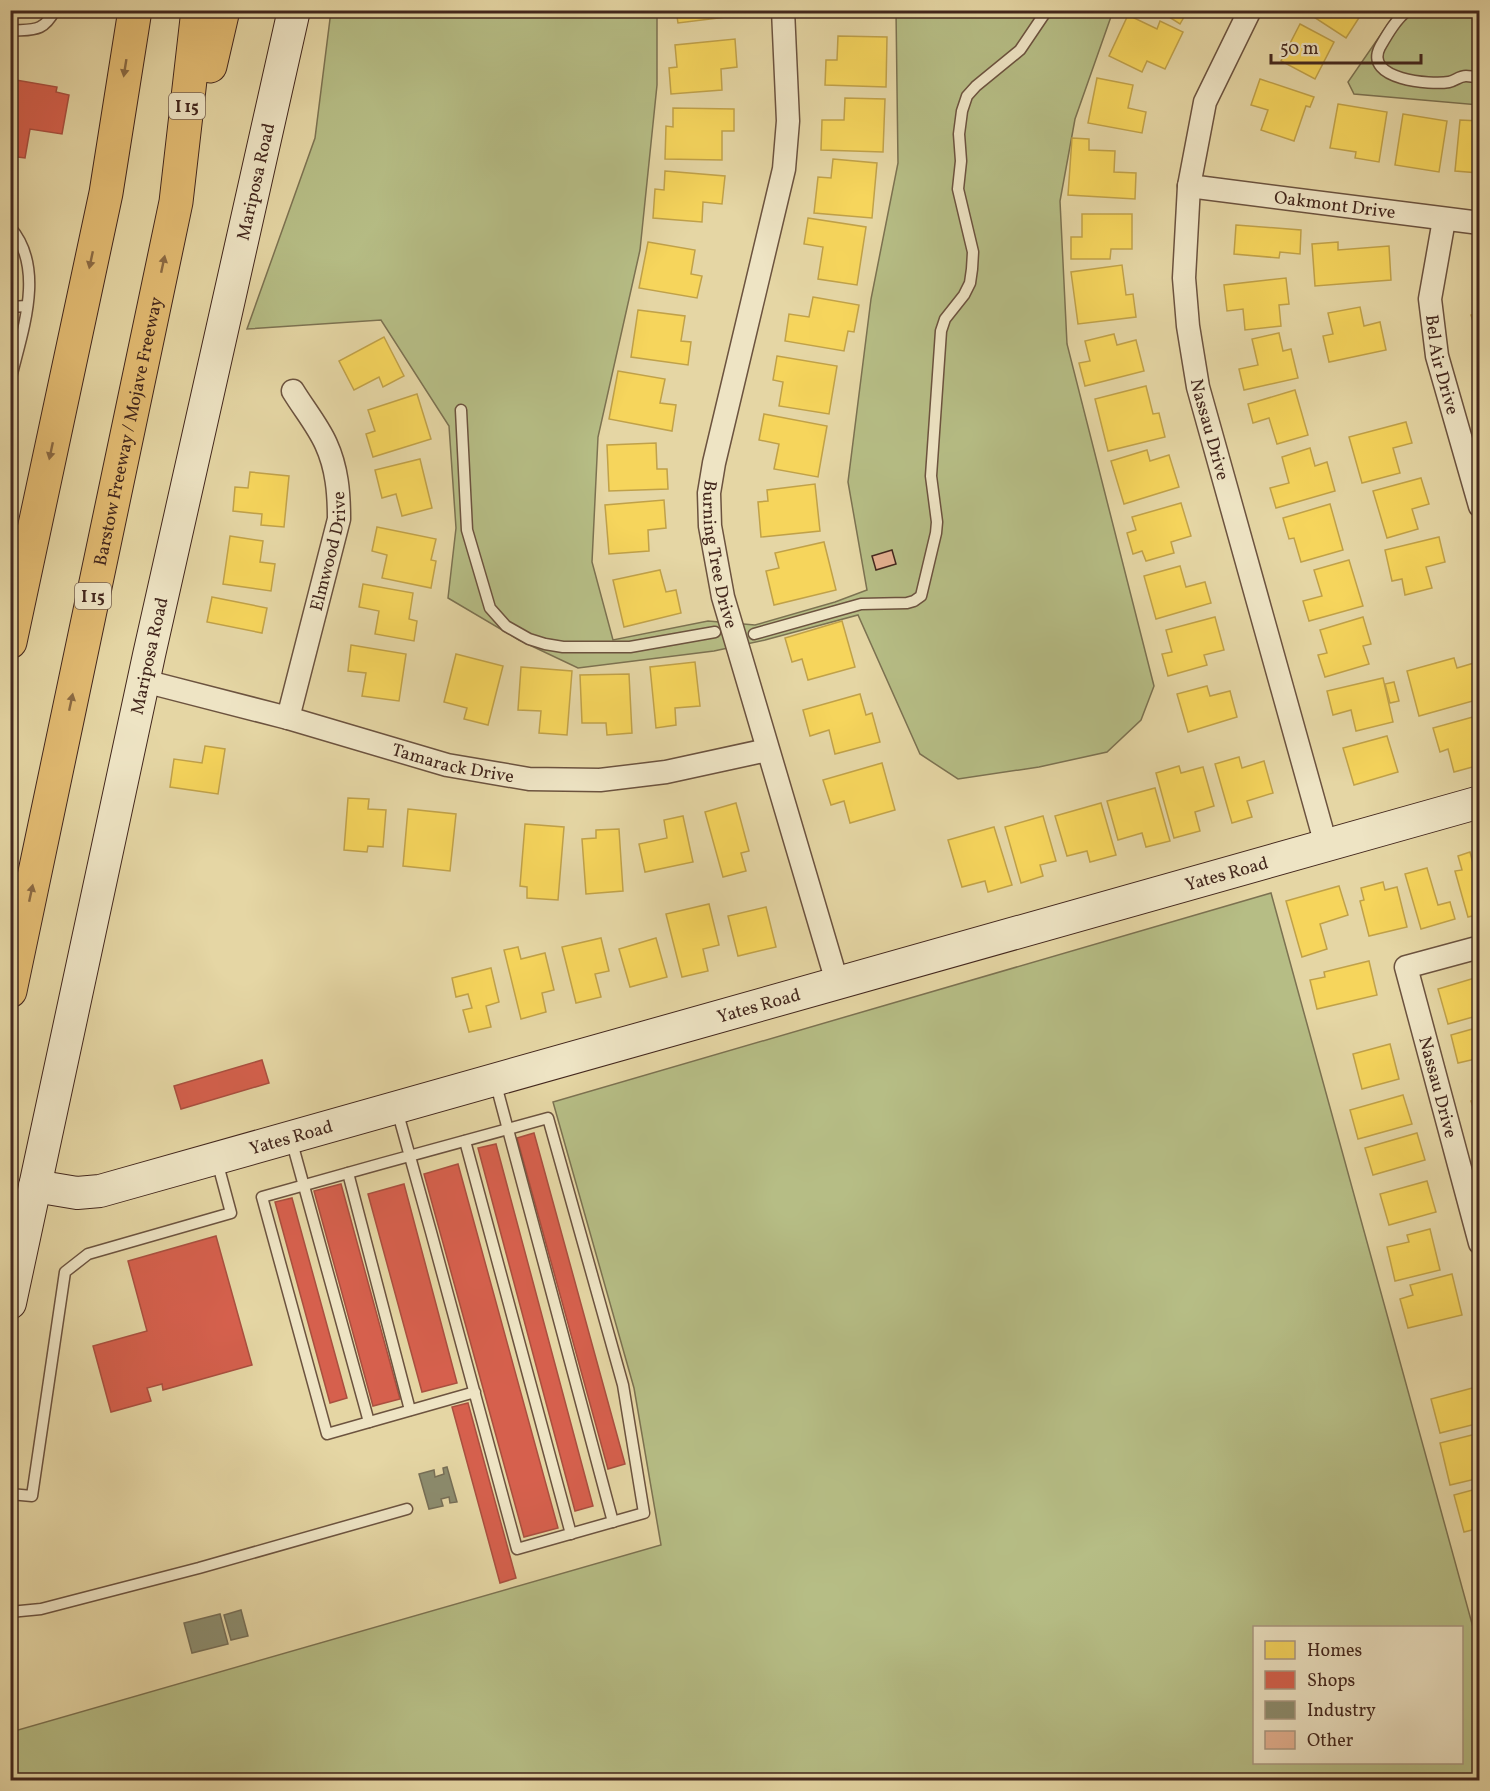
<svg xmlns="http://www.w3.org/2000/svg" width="1490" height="1791" viewBox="0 0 1490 1791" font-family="Vollkorn,serif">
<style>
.green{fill:#b6bd85;stroke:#7c7251;stroke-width:1.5;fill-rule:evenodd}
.homes{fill:#f6d55c;stroke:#c0a149;stroke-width:1.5}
.shops{fill:#d6604d;stroke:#aa4f3f;stroke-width:1.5}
.industry{fill:#8c8c6e;stroke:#766e56;stroke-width:1.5}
.building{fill:#e5b191;stroke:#43271d;stroke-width:1.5}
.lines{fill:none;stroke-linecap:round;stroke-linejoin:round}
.lane-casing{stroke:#6c533f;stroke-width:13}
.street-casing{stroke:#6c533f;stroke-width:25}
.secondary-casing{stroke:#43271d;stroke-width:34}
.highway-casing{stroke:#43271d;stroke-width:35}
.lane{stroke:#eee4c4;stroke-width:10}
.street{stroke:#eee4c4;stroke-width:22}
.secondary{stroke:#eee4c4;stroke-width:32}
.highway{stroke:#e2bb72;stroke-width:33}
.oneway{fill:#8b6a43}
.labels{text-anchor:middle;stroke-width:6;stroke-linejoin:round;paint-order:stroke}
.shield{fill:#eee4c4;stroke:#76604f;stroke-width:1.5}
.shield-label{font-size:16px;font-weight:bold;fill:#43271d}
.street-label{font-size:18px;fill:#43271d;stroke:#eee4c4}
</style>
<rect width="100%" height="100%" fill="#e5d6a4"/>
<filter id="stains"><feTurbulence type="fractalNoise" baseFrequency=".00333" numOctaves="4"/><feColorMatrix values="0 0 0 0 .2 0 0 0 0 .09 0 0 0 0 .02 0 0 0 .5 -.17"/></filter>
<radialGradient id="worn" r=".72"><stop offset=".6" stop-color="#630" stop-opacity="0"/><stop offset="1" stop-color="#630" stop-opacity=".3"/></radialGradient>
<g class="green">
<polygon points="331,11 657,11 657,85 640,250 598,437 592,562 613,640 708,621 755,625 835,602 867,590 848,482 871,299 898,163 896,11 1113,11 1075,119 1060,201 1067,344 1154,686 1141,720 1107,752 1039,767 958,779 920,754 858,615 765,640 714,651 578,668 519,640 448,598 456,528 449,426 381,320 247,329 315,138"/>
<polygon points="1397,11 1479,11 1479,105 1354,94 1348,82"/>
<path d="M1271,893L1479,1649V1780H11V1732L661,1545L634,1388L553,1102ZM1254,1628H1462V1762H1254Z"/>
</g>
<g class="homes">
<polygon points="676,10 725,10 726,17 678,23"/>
<polygon points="825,10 890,10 890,12 825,16"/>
<polygon points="1158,10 1188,10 1180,24"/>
<polygon points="1303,10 1364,10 1346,38"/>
<polygon points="1128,15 1157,29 1160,21 1183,32 1165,69 1147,61 1142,72 1109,56"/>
<polygon points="1300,24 1334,42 1315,79 1281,61"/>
<polygon points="838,36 887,37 886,87 825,85 826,60 837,60"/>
<polygon points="735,39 737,67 721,69 722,90 671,94 669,68 677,67 675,45"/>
<polygon points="1097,78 1133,85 1128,108 1146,112 1142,133 1088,123"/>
<polygon points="1260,79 1314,97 1310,107 1306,106 1294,141 1261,130 1268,110 1251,105"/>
<polygon points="845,98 885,99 883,152 821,150 822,120 844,120"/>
<polygon points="1338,104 1387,112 1379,162 1355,158 1356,152 1330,148"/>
<polygon points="673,108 734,109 734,131 722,131 722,160 665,159 666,126 673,127"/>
<polygon points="1403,114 1447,121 1439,172 1395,165"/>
<polygon points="1460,120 1480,121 1480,181 1479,173 1455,171"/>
<polygon points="1072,138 1089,139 1089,150 1115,151 1114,172 1136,173 1135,199 1068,195"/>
<polygon points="833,159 877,163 872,218 814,213 818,177 831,178"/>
<polygon points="665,171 725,176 722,204 703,202 702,222 653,218 655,189 664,190"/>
<polygon points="1082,214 1132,214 1132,249 1111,249 1110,259 1071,259 1071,237 1082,237"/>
<polygon points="808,218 866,227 857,285 818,279 823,247 804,244"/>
<polygon points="1236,225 1301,230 1300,254 1280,252 1279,258 1234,254"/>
<polygon points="648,242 695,250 691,274 702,276 697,298 639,288"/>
<polygon points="1338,242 1338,250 1389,246 1391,280 1315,286 1312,244"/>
<polygon points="1122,265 1126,295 1133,294 1136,317 1078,324 1071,272"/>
<polygon points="1286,278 1289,304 1279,305 1281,326 1245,330 1243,309 1227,311 1224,285"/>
<polygon points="813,297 859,305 854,332 848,331 844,351 785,341 789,314 809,317"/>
<polygon points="1360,307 1364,326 1380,322 1386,350 1329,362 1323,336 1333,334 1328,313"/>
<polygon points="638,310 685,316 681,341 691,342 688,365 631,357"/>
<polygon points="1480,313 1480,336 1478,336 1471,315"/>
<polygon points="1279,333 1283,351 1291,349 1298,378 1244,390 1239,369 1258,365 1252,339"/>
<polygon points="1114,334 1117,345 1136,340 1144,371 1085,386 1079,363 1090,361 1085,341"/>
<polygon points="384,337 404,376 383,387 379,377 354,390 339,361"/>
<polygon points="777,356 837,366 829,414 779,406 783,382 773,380"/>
<polygon points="618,371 665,379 660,403 676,405 672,431 609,419"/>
<polygon points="1146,386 1153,414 1159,413 1165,437 1108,451 1095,399"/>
<polygon points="1295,390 1308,435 1277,444 1269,418 1253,423 1248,404"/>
<polygon points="417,394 431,439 373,457 366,434 375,431 368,410"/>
<polygon points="764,414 827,426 818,477 774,469 779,444 759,440"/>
<polygon points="1406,422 1412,443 1393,448 1400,473 1362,483 1349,437"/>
<polygon points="656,443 657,469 667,469 668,489 609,491 607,445"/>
<polygon points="1310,448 1315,466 1327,462 1335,491 1276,508 1270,488 1289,483 1282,457"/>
<polygon points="1147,450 1150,461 1169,455 1179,487 1124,504 1111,461"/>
<polygon points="420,459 432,508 402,516 396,494 382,498 375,470"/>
<polygon points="250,472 289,476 284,527 261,525 262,514 233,511 235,487 248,488"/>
<polygon points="1421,478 1429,504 1412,509 1418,529 1387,538 1373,491"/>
<polygon points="815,484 820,531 761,537 758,502 768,501 767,490"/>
<polygon points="664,500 666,528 648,530 649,551 609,554 605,505"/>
<polygon points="1181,503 1191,536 1171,542 1174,553 1146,561 1142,551 1133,554 1127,533 1136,530 1132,517"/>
<polygon points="1330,504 1343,550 1301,562 1294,538 1289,539 1283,518"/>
<polygon points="377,527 436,539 431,560 436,561 431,588 382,578 387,555 372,551"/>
<polygon points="230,536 263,541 260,562 275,564 271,591 223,584"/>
<polygon points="1439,537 1445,562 1426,567 1432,588 1405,595 1402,579 1392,581 1385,550"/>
<polygon points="824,542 836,590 774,605 766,571 779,568 775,553"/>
<polygon points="1349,560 1363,606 1309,621 1303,601 1322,596 1314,570"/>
<polygon points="1180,566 1186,587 1205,582 1211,603 1156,619 1144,576"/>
<polygon points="660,570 666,592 676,590 681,613 624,627 613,580"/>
<polygon points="363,584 413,593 409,619 417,621 414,641 375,634 379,611 359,607"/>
<polygon points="212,597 267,608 262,633 207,622"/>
<polygon points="1215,617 1224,650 1204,655 1207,665 1168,676 1162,654 1172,652 1166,630"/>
<polygon points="1363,617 1371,644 1363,646 1369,664 1325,677 1318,655 1327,653 1320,630"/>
<polygon points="842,621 855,667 808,680 802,659 792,662 785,638"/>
<polygon points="351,645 406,654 399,701 362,696 366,673 348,671"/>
<polygon points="456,654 503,666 488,725 464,719 467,708 444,702"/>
<polygon points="1454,658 1457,668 1474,663 1480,681 1480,699 1419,716 1407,671"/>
<polygon points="695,662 700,706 675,708 676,725 656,728 650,667"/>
<polygon points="521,667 572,671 567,735 539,733 541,711 518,710"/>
<polygon points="629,674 632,733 607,735 606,723 582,723 580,675"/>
<polygon points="1383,678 1393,722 1356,731 1351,710 1333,715 1327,691"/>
<polygon points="1394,682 1399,701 1390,703 1385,684"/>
<polygon points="1207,686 1210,696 1230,691 1237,717 1188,732 1177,694"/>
<polygon points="860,694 866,715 872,713 880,742 835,754 829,730 810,736 803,710"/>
<polygon points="1480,715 1480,737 1476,738 1480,751 1480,765 1454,772 1448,749 1440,752 1433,728"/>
<polygon points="1387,736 1398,772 1354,785 1343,748"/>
<polygon points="205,746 225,749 218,794 170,787 174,759 202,763"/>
<polygon points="1239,757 1242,768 1264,761 1273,793 1247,801 1252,817 1232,823 1215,764"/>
<polygon points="882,763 895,810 850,823 844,801 831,805 823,780"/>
<polygon points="1179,766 1181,773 1203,767 1214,806 1195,812 1200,831 1174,838 1156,773"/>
<polygon points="1155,788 1170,841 1146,847 1142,833 1118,840 1107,801"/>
<polygon points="348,798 369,799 368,809 386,810 383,847 368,846 367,852 344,850"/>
<polygon points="736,803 749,851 741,853 746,871 723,877 705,812"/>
<polygon points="1101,803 1116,855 1090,862 1087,851 1067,856 1055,816"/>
<polygon points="408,809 456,814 450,871 403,866"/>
<polygon points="683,816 693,862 645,872 639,844 667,838 664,820"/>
<polygon points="1043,816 1056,861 1040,865 1043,876 1021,883 1005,827"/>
<polygon points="525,824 564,827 558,900 527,898 527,887 520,886"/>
<polygon points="994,827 1012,885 988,892 985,881 962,887 948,840"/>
<polygon points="619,829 623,891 586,894 582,839 596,838 596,830"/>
<polygon points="1470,852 1474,867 1480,865 1480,914 1468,917 1455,871 1462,870 1458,856"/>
<polygon points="1427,868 1438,905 1450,902 1455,919 1421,929 1405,874"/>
<polygon points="1383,882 1385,890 1397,887 1407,927 1369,936 1360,901 1364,900 1361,888"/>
<polygon points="1339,886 1348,915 1320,924 1327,949 1302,957 1286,901"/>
<polygon points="709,904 719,945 703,949 708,971 682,977 666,914"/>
<polygon points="766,907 776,947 738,956 728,916"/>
<polygon points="601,938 609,971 595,974 601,997 576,1003 562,947"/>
<polygon points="656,938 667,977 630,987 619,949"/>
<polygon points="518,947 521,959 545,953 554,990 542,993 546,1012 521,1019 504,950"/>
<polygon points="1369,961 1377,995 1317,1009 1310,980 1325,977 1324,972"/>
<polygon points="491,968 499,1002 486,1006 491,1027 469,1032 463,1010 472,1008 468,994 456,997 452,978"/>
<polygon points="1478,977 1480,1015 1448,1024 1438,989"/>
<polygon points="1476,1028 1478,1035 1480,1035 1480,1058 1458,1063 1451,1035"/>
<polygon points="1390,1044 1399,1079 1362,1089 1353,1054"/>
<polygon points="1480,1079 1480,1112 1475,1113 1471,1101 1477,1099 1472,1081"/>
<polygon points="1403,1095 1412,1124 1358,1139 1350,1110"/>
<polygon points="1480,1120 1480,1137 1475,1121"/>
<polygon points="1417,1133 1425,1160 1373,1175 1365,1148"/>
<polygon points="1427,1181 1436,1212 1389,1225 1380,1194"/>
<polygon points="1430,1229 1440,1270 1395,1281 1387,1247 1409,1242 1407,1235"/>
<polygon points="1452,1274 1462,1315 1408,1328 1400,1299 1413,1295 1410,1285"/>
<polygon points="1480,1386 1480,1423 1440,1433 1431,1399"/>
<polygon points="1480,1433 1480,1478 1450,1485 1440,1443"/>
<polygon points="1480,1488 1480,1528 1464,1532 1454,1495"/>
<polygon points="1480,1541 1480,1558 1475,1542"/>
</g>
<g class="shops">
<polygon points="10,79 57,87 56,92 69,95 62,134 30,129 25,158 10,156"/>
<polygon points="262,1060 269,1083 181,1109 174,1086"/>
<polygon points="534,1133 625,1464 608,1469 517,1138"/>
<polygon points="496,1144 593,1506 575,1511 478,1148"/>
<polygon points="458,1164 558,1528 524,1537 424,1174"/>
<polygon points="341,1184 400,1399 373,1406 314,1191"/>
<polygon points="404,1184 457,1383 422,1392 368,1194"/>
<polygon points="292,1198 347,1398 330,1403 275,1202"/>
<polygon points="216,1236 252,1365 163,1390 162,1384 147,1388 151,1401 111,1412 93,1346 147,1331 128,1261"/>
<polygon points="468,1403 516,1578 500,1583 452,1407"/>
</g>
<g class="industry">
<polygon points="447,1467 457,1502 450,1503 449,1497 441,1499 443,1506 429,1509 419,1474 434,1470 435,1477 444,1474 443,1468"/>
<polygon points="241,1610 248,1636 231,1640 224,1615"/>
<polygon points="220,1614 228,1644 192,1653 184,1623"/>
</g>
<polygon class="building" points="892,550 896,564 876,570 872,556"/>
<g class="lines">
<defs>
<g id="lane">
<path d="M1408,10C1396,19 1387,35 1380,47C1363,80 1431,85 1449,82C1455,81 1459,76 1466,76C1470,76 1475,77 1480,78"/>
<path d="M10,31C33,29 43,33 55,10"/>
<path d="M10,227C47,269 21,334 10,382"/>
<polyline points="10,307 27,306"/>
<polyline points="461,410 467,530 490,608 506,626 529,639 545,644 563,647 630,647 715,632"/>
<polyline points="754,634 861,604 907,603 914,601 921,596 936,533 937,522 931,476 941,331 945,319 964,295 970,283 972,269 973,252 958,189 961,161 959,134 962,111 967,96 976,86 1020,50 1047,10"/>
<polyline points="495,1081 613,1522"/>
<path d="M397,1110C438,1256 478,1402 517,1549L644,1513L623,1385L548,1118C453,1144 357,1170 262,1197L327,1434L475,1392"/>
<polyline points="291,1139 369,1422"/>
<polyline points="465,1141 571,1534"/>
<polyline points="348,1173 410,1410"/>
<polyline points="10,1494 32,1496 65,1272 88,1254 231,1213 217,1161"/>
<polyline points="10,1612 41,1609 199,1568 407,1509"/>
</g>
<g id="street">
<path id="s1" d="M783,10L788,121L784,169L714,463L709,493L710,526L723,597L837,982"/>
<path id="s2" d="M1250,10L1205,102L1189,186L1184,278L1188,326L1198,387L1326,845"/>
<path id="s3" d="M1189,186L1480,223"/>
<path id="s4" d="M1444,220L1430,299L1437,356L1480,506"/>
<path id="s5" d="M144,681L288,718L447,765L529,779L600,780L666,772L767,750"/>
<path id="s6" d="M288,718L339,519C339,493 337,468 326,444C318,426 304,409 293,391"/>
<path id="s7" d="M1480,947L1406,967L1480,1243"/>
</g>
<g id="secondary">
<path id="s8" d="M35,1186L77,1193L100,1191L1480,802"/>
<path id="s9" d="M10,1303L149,655L294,10"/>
</g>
<g id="highway">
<polyline points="210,66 223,10"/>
<polyline points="10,642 106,193 135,10"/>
<path id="s10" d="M10,991L176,202L198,10"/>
</g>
</defs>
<use href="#lane" class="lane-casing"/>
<use href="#street" class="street-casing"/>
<use href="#secondary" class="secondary-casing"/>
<use href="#highway" class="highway-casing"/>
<use href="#lane" class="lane"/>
<use href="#street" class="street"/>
<use href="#secondary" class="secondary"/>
<use href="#highway" class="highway"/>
</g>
<defs><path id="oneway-solid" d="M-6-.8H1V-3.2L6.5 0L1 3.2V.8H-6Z" transform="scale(1.5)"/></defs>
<g class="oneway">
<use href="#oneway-solid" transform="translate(125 68) rotate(99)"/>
<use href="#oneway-solid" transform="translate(91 260) rotate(102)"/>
<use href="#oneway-solid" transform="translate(163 264) rotate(-78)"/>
<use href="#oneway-solid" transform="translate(51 451) rotate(102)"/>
<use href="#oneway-solid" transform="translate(71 702) rotate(-78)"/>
<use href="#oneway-solid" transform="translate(31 893) rotate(-78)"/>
</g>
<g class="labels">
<g class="shield">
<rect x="169" y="93" width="36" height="26" rx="4.5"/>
<rect x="75" y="583" width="36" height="26" rx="4.5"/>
</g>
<g class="shield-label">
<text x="187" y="112">I 15</text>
<text x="93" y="602">I 15</text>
</g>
<g class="street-label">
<text dy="6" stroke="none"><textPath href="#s9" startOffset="1148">Mariposa Road</textPath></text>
<text dy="6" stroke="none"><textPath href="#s3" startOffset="147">Oakmont Drive</textPath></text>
<text dy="6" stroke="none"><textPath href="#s4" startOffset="147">Bel Air Drive</textPath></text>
<text dy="6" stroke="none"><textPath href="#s2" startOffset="434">Nassau Drive</textPath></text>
<text dy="6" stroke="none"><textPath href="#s10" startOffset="572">Barstow Freeway / Mojave Freeway</textPath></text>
<text dy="6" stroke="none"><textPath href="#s6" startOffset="172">Elmwood Drive</textPath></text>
<text dy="6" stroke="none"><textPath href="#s1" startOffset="554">Burning Tree Drive</textPath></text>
<text dy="6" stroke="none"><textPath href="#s9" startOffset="662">Mariposa Road</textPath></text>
<text dy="6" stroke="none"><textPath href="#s5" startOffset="320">Tamarack Drive</textPath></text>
<text dy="6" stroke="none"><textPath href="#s8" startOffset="1236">Yates Road</textPath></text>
<text dy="6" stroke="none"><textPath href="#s8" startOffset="750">Yates Road</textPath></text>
<text dy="6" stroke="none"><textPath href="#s7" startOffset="201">Nassau Drive</textPath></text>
<text dy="6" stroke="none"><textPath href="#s8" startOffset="264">Yates Road</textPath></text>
</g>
</g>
<rect width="1490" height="1791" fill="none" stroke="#e5d6a4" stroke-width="36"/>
<rect x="12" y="12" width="1466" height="1767" fill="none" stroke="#43271d" stroke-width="3"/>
<rect x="18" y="18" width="1454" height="1755" fill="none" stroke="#43271d" stroke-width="1.5"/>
<rect x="1253" y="1626" width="210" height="138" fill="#eee4c4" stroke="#aa9881" stroke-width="1.5"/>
<rect x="1265" y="1641" width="30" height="18" fill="#f6d55c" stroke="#aa9881" stroke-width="1.5"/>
<text x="1307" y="1656" font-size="18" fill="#43271d">Homes</text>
<rect x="1265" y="1671" width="30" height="18" fill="#d6604d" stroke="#aa9881" stroke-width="1.5"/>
<text x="1307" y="1686" font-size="18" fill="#43271d">Shops</text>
<rect x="1265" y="1701" width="30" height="18" fill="#8c8c6e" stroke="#aa9881" stroke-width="1.5"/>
<text x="1307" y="1716" font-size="18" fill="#43271d">Industry</text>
<rect x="1265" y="1731" width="30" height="18" fill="#e5b191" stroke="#aa9881" stroke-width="1.5"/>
<text x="1307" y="1746" font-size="18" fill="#43271d">Other</text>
<path d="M1271 54v9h150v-9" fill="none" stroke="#43271d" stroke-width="3"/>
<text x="1280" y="54" font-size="18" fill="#43271d" stroke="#eee4c4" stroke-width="4.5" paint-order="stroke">50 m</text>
<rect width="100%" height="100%" filter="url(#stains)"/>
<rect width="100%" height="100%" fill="url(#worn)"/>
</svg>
